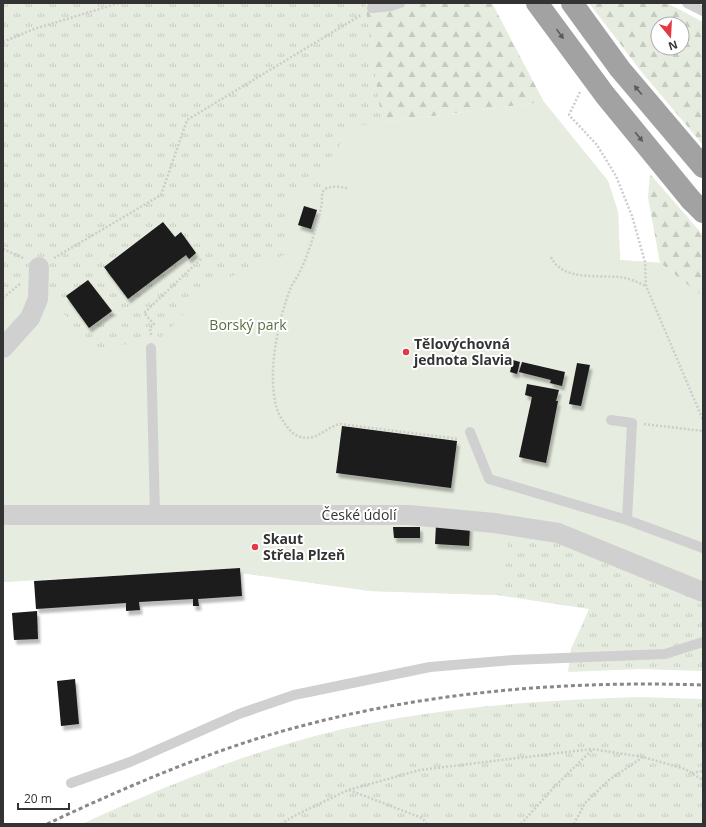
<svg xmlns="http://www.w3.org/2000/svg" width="706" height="827" viewBox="0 0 706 827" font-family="'Open Sans',sans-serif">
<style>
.forest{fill:url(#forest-firs);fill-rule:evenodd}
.park{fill:url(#park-tufts)}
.pitch{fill:#e6ecdf}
.building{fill:#1a1a1a;filter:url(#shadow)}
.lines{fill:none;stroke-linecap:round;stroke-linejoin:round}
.path{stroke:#cdcdcd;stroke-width:2.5;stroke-dasharray:2 2;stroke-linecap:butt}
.service{stroke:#d0d0d0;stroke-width:10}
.minor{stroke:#d0d0d0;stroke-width:20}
.trunk{stroke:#a2a2a2;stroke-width:22}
.rail{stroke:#888;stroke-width:3;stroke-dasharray:4 3;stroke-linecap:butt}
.trunk-bridge{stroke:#a2a2a2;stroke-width:22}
.oneway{fill:#5a5a5a}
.poi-dot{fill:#e63946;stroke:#fff;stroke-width:1.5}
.labels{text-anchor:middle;stroke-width:4;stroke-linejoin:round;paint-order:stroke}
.park-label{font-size:14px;fill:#56703f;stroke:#fff}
.poi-label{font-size:14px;font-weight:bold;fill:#333;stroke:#fff;text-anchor:start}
.street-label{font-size:14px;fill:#333;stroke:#fff}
</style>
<defs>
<pattern id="forest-firs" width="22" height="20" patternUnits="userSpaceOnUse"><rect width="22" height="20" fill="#e6ecdf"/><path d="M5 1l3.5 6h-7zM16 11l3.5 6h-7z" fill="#c6cbc0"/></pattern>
<pattern id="park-tufts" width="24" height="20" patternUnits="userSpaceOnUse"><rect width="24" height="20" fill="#e6ecdf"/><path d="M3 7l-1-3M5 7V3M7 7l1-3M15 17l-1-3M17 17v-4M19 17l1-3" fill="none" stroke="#c6cbc0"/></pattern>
<filter id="shadow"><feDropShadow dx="2.5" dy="4.5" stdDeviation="1" flood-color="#0004"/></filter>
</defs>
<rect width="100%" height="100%" fill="#fff"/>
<g class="forest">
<polygon points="260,3 492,3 544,102 355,126"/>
<path d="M589,3H667L703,22V145L640,70ZM658,24H682V48H658Z"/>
<polygon points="650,174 703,235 703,297 660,263 648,197"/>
</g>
<g class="park">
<polygon points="3,3 365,3 382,123 544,102 608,181 618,212 620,260 660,263 703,297 703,671 640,669 568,672 571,649 589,609 497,595 370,591 241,573 240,568 3,582"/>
<path d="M640,697L703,699V824H82C150,793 218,764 290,743C403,709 523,701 640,697Z"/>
</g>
<polygon class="pitch" points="544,102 608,181 618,212 620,260 660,263 703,297 703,592 512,526 497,595 370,591 241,573 240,568 3,582 3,298 31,274 102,359 117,345 157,342 212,284 287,254 286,192 318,194 326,163 355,126"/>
<g class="building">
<polygon points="304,206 317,210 311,229 298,225"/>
<polygon points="163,222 175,237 181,232 196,253 189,259 186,255 128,299 104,267"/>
<polygon points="88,280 112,311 89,328 66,296"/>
<polygon points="513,360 520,362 517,374 510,372"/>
<polygon points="522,362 565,372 562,386 550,383 551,380 519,372"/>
<polygon points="577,363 590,365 581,406 569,404"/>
<polygon points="527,384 559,390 556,401 558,401 546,463 519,457 532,397 525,395"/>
<polygon points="342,426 457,441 451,488 336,473"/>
<polygon points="436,525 470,526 469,546 435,544"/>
<polygon points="393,527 420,527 420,538 394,538"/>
<polygon points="240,568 242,596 198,599 199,606 193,606 193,599 139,602 140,610 126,611 126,603 36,609 34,581"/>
<polygon points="37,611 38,639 14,640 12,613"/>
<polygon points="75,679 79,724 61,726 57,681"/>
</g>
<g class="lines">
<g class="path">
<polyline points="3,42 34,29 119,3"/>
<polyline points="580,92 569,115 597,145 616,176 632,216 645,262 646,286 703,420"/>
<path d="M347,188C341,187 329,185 324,190C321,194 322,198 322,202C320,216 315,230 311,244C308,252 305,261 301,269C299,275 295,280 292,285C278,317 262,391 283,421C287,427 292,434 298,436C317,443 325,427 340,424L458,439"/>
<polyline points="3,249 23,258"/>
<path d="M551,257C562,281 598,275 619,277C629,278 637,282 646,286"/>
<polyline points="54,258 161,195 187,120 361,15"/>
<polyline points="3,298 21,283"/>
<polyline points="151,335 150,328 154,324 144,313 201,259"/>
<polyline points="644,424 703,431"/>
<polyline points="692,773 703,771"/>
<polyline points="349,790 422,818 427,824"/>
<polyline points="281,824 294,816 348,790 420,770 592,749 643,757 685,769 703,780"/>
<polyline points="521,824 554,787 592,750"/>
<polyline points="574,824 585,803 609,780 643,757"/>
</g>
<g class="service">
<polyline points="687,3 703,11"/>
<polyline points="372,8 391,6 400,3"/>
<polyline points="151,348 155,515"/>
<polyline points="611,420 632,423 627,520 703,548"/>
<polyline points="470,432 489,479 627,520"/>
<polyline points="71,783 130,762 239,714 294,695 430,667 513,660 665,654 703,642"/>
</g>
<g class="minor">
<polyline points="3,348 30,318 38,299 39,267"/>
<polyline points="3,515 409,515 494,523 558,533 703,592"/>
</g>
<g class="trunk">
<polyline points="572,3 620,69 703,167"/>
<polyline points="691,200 703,212"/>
</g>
<path class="rail" d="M47,824C115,792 184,762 256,739C401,694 551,680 703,685"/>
<polyline class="trunk-bridge" points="537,3 605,95 691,200"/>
</g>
<defs><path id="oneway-solid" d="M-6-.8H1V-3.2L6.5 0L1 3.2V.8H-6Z"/></defs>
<g class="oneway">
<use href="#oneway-solid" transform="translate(560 34) rotate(54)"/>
<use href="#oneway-solid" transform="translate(638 90) rotate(-130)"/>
<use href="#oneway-solid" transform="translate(639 137) rotate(51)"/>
</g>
<g class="poi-dot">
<circle cx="406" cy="352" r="4"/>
<circle cx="255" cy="547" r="4"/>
</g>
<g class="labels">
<g class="park-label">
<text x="248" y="330">Borský park</text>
</g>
<g class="poi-label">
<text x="414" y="349">Tělovýchovná<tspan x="414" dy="16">jednota Slavia</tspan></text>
<text x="263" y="544">Skaut<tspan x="263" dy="16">Střela Plzeň</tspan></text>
</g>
<g class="street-label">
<text x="359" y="520">České údolí</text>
</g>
</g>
<rect width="706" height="827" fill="none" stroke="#333333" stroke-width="8"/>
<g transform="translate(670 36) rotate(162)"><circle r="19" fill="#ffffff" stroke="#adadad"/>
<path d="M0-3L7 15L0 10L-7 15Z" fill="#e63946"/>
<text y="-6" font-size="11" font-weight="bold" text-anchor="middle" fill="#333333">N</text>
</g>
<path d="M18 803v6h51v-6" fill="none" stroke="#333333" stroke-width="2"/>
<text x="24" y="803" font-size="12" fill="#333333" stroke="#ffffff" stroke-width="3" paint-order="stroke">20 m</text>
</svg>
